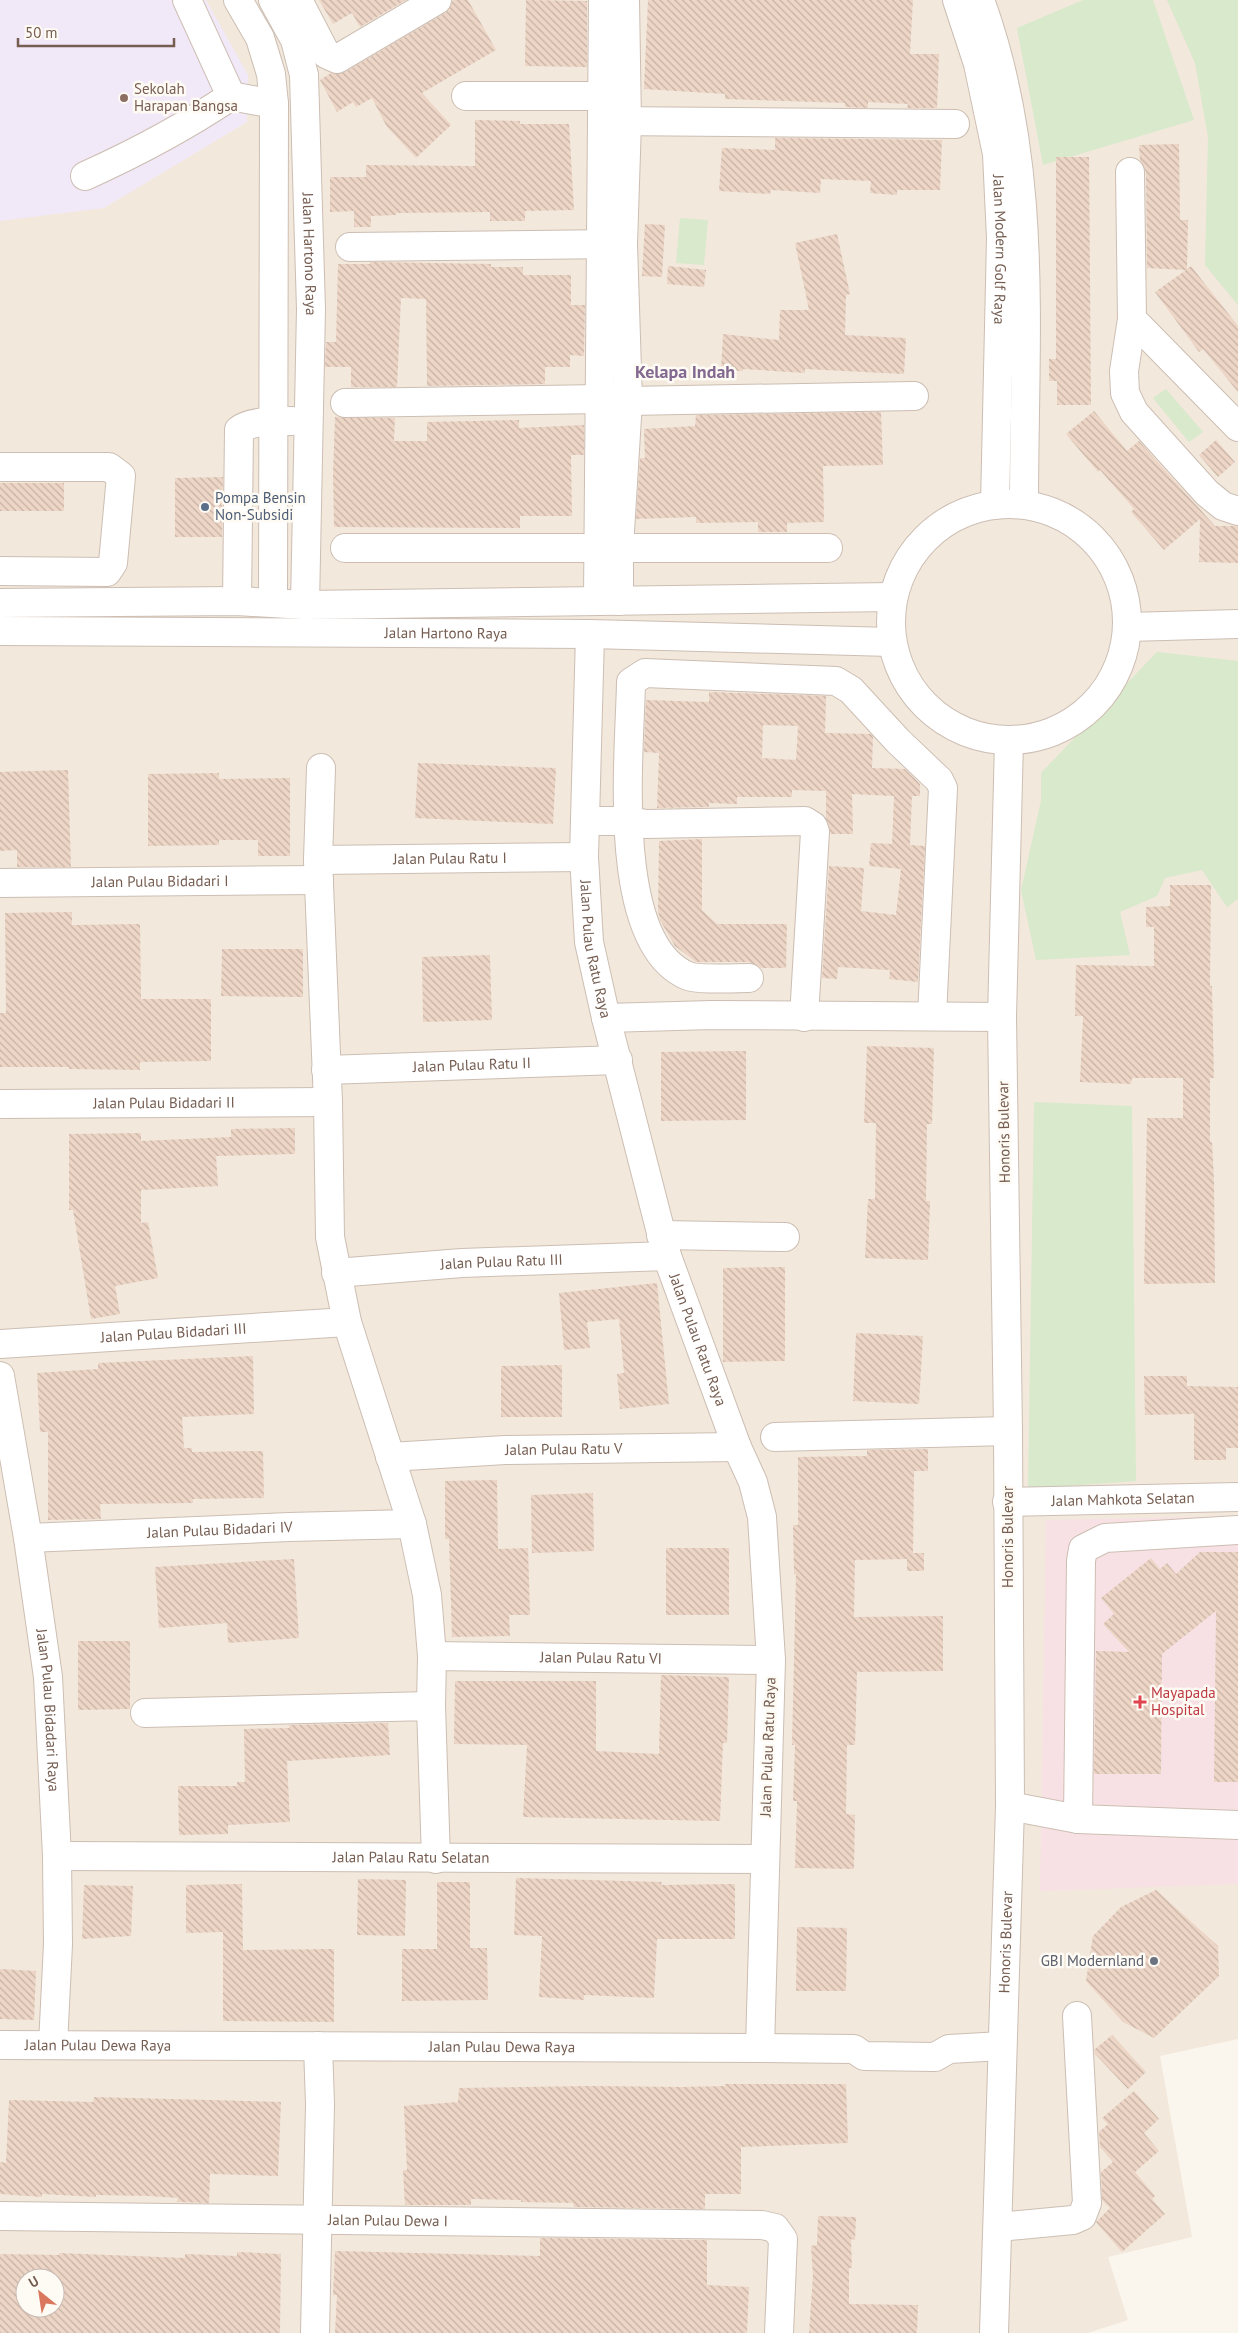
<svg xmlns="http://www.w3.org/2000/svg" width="1238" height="2333" viewBox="0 0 1238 2333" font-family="'PT Sans',sans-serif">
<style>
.residential{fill:#f2e8dc;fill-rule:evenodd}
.education{fill:#f2e9f8}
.medical{fill:#f8e1e4}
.grass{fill:#d8e9cc}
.building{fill:url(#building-back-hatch);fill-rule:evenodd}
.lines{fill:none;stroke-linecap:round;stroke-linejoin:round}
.minor-casing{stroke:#cdbeb3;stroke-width:30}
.minor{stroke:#fff;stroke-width:28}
.education-dot{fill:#8d6e63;stroke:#fefaf4;stroke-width:2}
.service-dot{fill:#5c6f8a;stroke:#fefaf4;stroke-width:2}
.health-dot{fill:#e0444e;stroke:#fefaf4;stroke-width:2}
.worship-dot{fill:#6b7280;stroke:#fefaf4;stroke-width:2}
.labels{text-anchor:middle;stroke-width:5;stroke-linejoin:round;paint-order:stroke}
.education-label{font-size:15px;fill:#785e54;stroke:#fefaf4;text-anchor:start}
.street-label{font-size:15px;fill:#755d51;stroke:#fefaf4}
.service-label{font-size:15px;fill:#4e5e75;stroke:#fefaf4;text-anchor:start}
.health-label{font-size:15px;fill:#be3a42;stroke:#fefaf4;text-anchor:start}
.worship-label{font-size:15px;fill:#5b616d;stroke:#fefaf4;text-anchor:end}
.quarter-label{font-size:18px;font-weight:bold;fill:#836990;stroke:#fefaf4}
</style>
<defs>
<pattern id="building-back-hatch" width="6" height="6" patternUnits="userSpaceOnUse" patternTransform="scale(1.25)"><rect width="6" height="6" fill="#eed6c7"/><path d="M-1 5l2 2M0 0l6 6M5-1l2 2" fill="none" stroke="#c5b1a4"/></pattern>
</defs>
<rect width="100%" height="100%" fill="#fbf6ed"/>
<path class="residential" d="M0,0H1238V2039L1160,2056L1192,2237L1108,2257L1128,2320L1088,2333H0ZM25,2278H55V2308H25Z"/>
<polygon class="education" points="0,0 206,0 248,75 247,122 104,208 0,221"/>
<polygon class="medical" points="1238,1516 1238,1884 1040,1891 1046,1520"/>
<g class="grass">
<polygon points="1083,0 1153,0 1194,120 1043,165 1017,28"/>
<polygon points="1167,0 1238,0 1238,305 1205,265 1208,137 1195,63"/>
<polygon points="680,218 708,220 704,265 676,263"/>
<polygon points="1166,389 1203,432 1189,442 1153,398"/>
<polygon points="1157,652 1238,661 1238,899 1227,907 1202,870 1165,878 1157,896 1120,912 1130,955 1036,960 1021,890 1041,801 1041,773"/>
<polygon points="1034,1102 1132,1106 1136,1481 1028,1489"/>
</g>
<g class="building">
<polygon points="319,0 406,0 360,27 352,13 333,24"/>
<polygon points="453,0 468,0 496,50 422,93 451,125 416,158 387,127 372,98 356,107 353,102 337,112 320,80 331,73 345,72 445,13 450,8"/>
<polygon points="526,0 587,1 587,67 525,66"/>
<polygon points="648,0 913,0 910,54 939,54 937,108 907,108 908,104 868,102 868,108 845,107 845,103 725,99 725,94 644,89"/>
<polygon points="475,120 520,121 520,124 569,124 574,210 525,211 525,221 490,221 490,212 396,213 396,215 371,216 371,227 354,227 354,211 330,212 330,177 366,177 366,165 475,166"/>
<polygon points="775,138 942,140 940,190 897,190 897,195 870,193 871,181 821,179 820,193 771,190 770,194 719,191 722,148 775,150"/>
<polygon points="1179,144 1180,220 1188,220 1187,269 1191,266 1238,326 1238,392 1203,349 1199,352 1155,292 1186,270 1147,268 1146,172 1140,160 1139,145"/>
<polygon points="1056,157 1089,157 1091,405 1057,405 1057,381 1049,381 1049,359 1056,359"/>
<polygon points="645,224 665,225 662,277 642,276"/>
<polygon points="837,234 850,294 846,295 845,335 906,338 904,374 805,369 805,373 743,369 743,371 721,370 723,334 779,340 780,310 809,310 795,243"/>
<polygon points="370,262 491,264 491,267 523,267 523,275 571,275 571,305 585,305 584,356 570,355 570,367 545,367 545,384 427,386 426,299 401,298 397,387 351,387 351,367 325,367 326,342 336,342 338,264 370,264"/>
<polygon points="668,266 706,270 704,287 667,284"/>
<polygon points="1094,411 1127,451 1139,441 1215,526 1238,526 1238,563 1199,562 1200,519 1164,550 1131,512 1134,509 1100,470 1098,472 1066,434"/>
<polygon points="881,412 883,465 823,466 824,522 787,523 787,532 758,532 758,522 696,523 696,517 636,519 640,458 645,458 644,429 695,426 696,415"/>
<polygon points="335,417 395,418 394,441 427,441 427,422 519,420 519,428 584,425 584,455 571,455 572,516 520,516 520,528 334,527 333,474"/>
<polygon points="1216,440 1235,462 1218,477 1199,455"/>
<polygon points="223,477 222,537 175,537 175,478"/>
<rect x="0" y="483" width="64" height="28"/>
<path d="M709,692L826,696L825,733L871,734L873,737L872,768L905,769L920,784V796H912L910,845L925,846L918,982L889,979L890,970L838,967L837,979L822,978L829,866L864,868L861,911L896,915L901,869L869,866L871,843L892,844L894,796L852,794L853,834H831L826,818V791L792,790V797H737V804L709,803V807L657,808L659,753L644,752L646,700L709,702ZM763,725L798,726L796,760L762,758Z"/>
<polygon points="418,763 556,768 553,824 415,818"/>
<polygon points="68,770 71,867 17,867 17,850 0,851 0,772"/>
<polygon points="219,773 219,779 290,778 290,856 258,856 258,840 219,840 219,845 148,846 148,774"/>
<polygon points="702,839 702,910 717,924 787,924 786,968 761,968 749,962 696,962 675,946 660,920 658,910 659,841"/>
<polygon points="1170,885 1211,885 1210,986 1212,986 1214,1078 1210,1078 1210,1142 1212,1142 1214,1181 1215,1283 1144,1284 1147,1118 1183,1118 1183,1078 1132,1078 1131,1084 1080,1082 1083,1016 1075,1016 1076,965 1154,966 1154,927 1146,927 1146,907 1170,906"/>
<polygon points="72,912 72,925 140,924 141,999 211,999 211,1061 140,1062 140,1070 69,1069 69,1067 0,1067 0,1013 6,1013 5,913"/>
<polygon points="222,949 303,949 303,997 221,996"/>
<polygon points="490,955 492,1020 423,1022 422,957"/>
<polygon points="867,1046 934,1048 932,1124 927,1124 926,1201 930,1201 928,1260 865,1258 868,1199 875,1199 876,1123 864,1123"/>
<polygon points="746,1051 746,1120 661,1121 661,1052"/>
<polygon points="295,1128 295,1154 216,1156 218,1186 141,1190 141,1223 148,1222 158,1278 115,1286 120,1314 91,1319 73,1210 69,1210 69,1134 141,1133 141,1141 231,1137 231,1129"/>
<polygon points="785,1267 785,1361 723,1362 723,1268"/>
<polygon points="657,1283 669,1404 620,1409 617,1374 624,1373 619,1319 587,1322 590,1348 564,1350 559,1293"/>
<polygon points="856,1333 923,1336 919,1404 853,1401"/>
<polygon points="253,1356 254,1414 182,1417 184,1448 192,1448 192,1452 263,1451 264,1498 193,1499 193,1503 100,1504 101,1519 48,1520 48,1432 40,1432 37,1373 98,1369 98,1363"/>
<polygon points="562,1365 562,1417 501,1417 501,1366"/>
<polygon points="1144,1376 1187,1376 1187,1386 1238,1387 1238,1448 1226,1448 1226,1460 1194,1460 1194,1414 1145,1415"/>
<polygon points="928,1449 928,1471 914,1471 913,1553 924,1553 924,1571 907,1571 907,1559 855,1560 854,1617 943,1616 943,1671 857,1672 855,1745 847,1745 846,1814 855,1815 854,1869 795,1868 797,1801 793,1801 795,1745 792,1745 796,1574 794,1574 793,1525 798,1525 798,1457 867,1456 867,1450"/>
<polygon points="497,1480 498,1549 528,1548 530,1615 509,1615 510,1636 452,1637 449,1539 445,1539 445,1481"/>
<polygon points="593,1493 594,1551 532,1553 531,1495"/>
<rect x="666" y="1548" width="63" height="67"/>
<polygon points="1200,1552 1238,1552 1238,1782 1214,1782 1216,1611 1162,1654 1161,1774 1094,1774 1096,1651 1129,1652 1103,1624 1114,1614 1101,1598 1151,1558 1160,1569 1167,1563 1176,1574"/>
<polygon points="294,1559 299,1638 228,1643 227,1623 159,1628 155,1567"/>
<polygon points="78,1641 130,1641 130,1709 78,1710"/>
<polygon points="661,1675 729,1677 727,1743 723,1743 720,1821 523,1817 527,1745 454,1744 455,1681 596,1681 596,1751 659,1754"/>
<polygon points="388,1723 390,1755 287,1761 290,1822 228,1825 228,1834 179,1835 178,1786 237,1786 237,1782 245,1782 244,1729 289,1728 289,1725"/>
<polygon points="516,1878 662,1882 661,1885 735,1884 735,1939 657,1939 654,1998 584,1995 584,2000 539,1997 542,1936 514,1935"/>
<polygon points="358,1879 406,1880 405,1936 357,1935"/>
<polygon points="437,1882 470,1882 470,1948 487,1948 488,2000 402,2001 402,1949 437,1949"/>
<polygon points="242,1884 243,1950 334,1949 334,2022 223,2021 223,1932 186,1933 186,1885"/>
<polygon points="84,1885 133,1886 131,1936 82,1939"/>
<polygon points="1156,1890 1218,1946 1219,1976 1154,2038 1123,2022 1086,1981 1093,1936 1121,1907"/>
<polygon points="797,1927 847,1928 846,1991 796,1991"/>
<polygon points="0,1969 36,1971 34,2020 0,2019"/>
<polygon points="1112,2035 1146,2072 1128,2089 1095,2054 1094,2050"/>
<polygon points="725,2084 846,2084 848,2143 741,2147 741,2194 705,2194 705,2209 574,2207 573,2203 521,2202 521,2200 471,2199 471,2205 405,2205 403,2170 407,2170 404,2106 458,2102 459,2088 590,2086 682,2087 725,2086"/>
<polygon points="1134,2091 1159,2119 1144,2133 1159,2151 1135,2172 1155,2196 1152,2199 1165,2214 1122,2252 1096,2222 1110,2208 1102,2200 1101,2172 1113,2162 1100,2147 1099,2132 1108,2124 1102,2118"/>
<polygon points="94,2097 281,2102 278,2176 210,2174 209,2203 177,2202 178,2198 149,2196 96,2195 96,2197 42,2194 42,2197 0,2194 0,2162 6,2163 9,2100 93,2102"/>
<polygon points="818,2216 856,2217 855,2240 851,2239 852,2268 849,2268 849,2304 918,2305 917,2333 809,2333 813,2276 811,2246 817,2245"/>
<polygon points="540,2238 707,2240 707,2285 749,2287 747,2333 335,2333 337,2295 333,2295 335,2251 540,2256"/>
<path d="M237,2252L281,2254L280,2333H0V2254L59,2255V2253L185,2258V2254L237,2256ZM25,2278H58L57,2311L25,2309Z"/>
</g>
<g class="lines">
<defs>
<g id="minor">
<polyline points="187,0 231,96"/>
<polyline points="238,0 260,38 271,74 274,104 273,601"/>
<path id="s1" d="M273,0L295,40L304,75L311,309L305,605"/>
<polyline points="298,0 326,54 337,59 437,0"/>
<path id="s2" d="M957,0L978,64L997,154L1001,238L995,505"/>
<path d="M980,0C1040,163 1024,334 1024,504"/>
<polyline points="466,96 601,96"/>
<polyline points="609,121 955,124"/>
<polyline points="1130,172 1132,319 1238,427"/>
<path d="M85,176C138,152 182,129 231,96L274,104"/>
<polyline points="350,247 618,244"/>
<polyline points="1132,319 1124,371 1125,393 1134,412 1207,493 1223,506 1238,511"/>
<polyline points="345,403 601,399 628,401 914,396"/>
<polyline points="0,467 109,467 121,476 113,563 107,572 0,571"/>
<circle cx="1009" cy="622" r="118"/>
<polyline points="345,548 828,548"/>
<path d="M237,601L239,430C249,421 279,421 292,421"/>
<polyline points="598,601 603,0"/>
<polyline points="619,601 619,548 628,401 623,244 627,122 625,0"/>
<polyline points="0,603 237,601 305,605 893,597"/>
<polyline points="1128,627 1238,624"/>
<path id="s3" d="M0,631L590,634L891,642"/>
<path id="s4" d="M590,634L584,857L589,942L606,1018L667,1256L737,1447L753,1482L762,1517L771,1660L760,2048"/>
<polyline points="321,768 318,860 328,1102 330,1237 347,1322 412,1524 427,1595 432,1656 431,1706"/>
<polyline points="585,821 629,821 646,824 805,821 813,826 815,832 804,1017"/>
<path id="s5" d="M318,860L584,857"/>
<path id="s6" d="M0,883L319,880"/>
<path d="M749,978C735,978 699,980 688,976C609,943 630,752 631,682L645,673L836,681L851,690L898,741L939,780L943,788L932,1016"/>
<polyline points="606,1018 712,1015 1002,1017"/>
<path id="s7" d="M326,1070L618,1060"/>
<path id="s8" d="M0,1104L328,1102"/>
<polyline points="661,1235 785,1237"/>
<path id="s9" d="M336,1273L462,1263L667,1256"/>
<path id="s10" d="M0,1344L347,1322"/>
<path id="s11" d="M0,1376L28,1538L48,1677L57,1856L58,1944L53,2045"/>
<polyline points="775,1437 1008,1431"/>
<path id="s12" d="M390,1457L505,1450L737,1447"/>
<path id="s13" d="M1007,1502L1238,1497"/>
<path id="s14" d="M28,1538L289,1527L412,1524"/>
<path id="s15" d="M432,1656L771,1660"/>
<polyline points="145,1713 431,1706 436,1859"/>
<polyline points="1010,1806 1078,1819 1238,1825"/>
<polyline points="1078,1819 1081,1561 1083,1549 1105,1538 1238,1530"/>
<path id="s16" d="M57,1856L764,1859"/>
<path id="s17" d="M0,2045L760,2048L854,2049L864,2056L935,2057L949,2049L1002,2046"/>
<path id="s18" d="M0,2216L762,2225L775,2228L783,2239L779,2333"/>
<polyline points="998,2227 1073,2220 1082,2216 1087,2203 1077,2016"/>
<polyline points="315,2333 320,2104 318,2046"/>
<path id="s19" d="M994,2333L1010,1806L1008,1431L1002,1017L1009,741"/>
</g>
</defs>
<use href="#minor" class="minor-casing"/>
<use href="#minor" class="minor"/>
</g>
<circle class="education-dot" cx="124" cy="98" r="5"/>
<circle class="service-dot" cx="205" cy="507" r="5"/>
<path class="health-dot" d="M1137.5 1694.5h5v5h5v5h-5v5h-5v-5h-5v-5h5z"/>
<circle class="worship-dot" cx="1154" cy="1961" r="5"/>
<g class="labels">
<g class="education-label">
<text x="134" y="94">Sekolah<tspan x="134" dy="17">Harapan Bangsa</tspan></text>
</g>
<g class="street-label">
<text dy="5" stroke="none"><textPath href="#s2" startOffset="255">Jalan Modern Golf Raya</textPath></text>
<text dy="5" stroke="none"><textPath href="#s1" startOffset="261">Jalan Hartono Raya</textPath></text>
<text dy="5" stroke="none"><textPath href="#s3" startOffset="446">Jalan Hartono Raya</textPath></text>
<text dy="5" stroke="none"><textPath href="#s5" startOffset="132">Jalan Pulau Ratu I</textPath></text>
<text dy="5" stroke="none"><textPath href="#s6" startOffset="160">Jalan Pulau Bidadari I</textPath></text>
<text dy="5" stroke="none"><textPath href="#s4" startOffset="316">Jalan Pulau Ratu Raya</textPath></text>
<text dy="5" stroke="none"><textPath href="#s7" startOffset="146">Jalan Pulau Ratu II</textPath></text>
<text dy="5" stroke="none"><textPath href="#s8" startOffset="164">Jalan Pulau Bidadari II</textPath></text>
<text transform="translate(1004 1132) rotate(-91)" y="5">Honoris Bulevar</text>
<text dy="5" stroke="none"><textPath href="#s9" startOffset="166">Jalan Pulau Ratu III</textPath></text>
<text dy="5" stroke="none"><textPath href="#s10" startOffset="174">Jalan Pulau Bidadari III</textPath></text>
<text dy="5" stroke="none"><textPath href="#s4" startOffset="721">Jalan Pulau Ratu Raya</textPath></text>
<text dy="5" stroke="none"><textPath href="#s12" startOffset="174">Jalan Pulau Ratu V</textPath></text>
<text dy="5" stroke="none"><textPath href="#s13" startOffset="116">Jalan Mahkota Selatan</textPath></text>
<text dy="5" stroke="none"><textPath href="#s14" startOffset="192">Jalan Pulau Bidadari IV</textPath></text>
<text transform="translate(1008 1537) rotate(-90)" y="5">Honoris Bulevar</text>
<text dy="5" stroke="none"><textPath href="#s15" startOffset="169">Jalan Pulau Ratu VI</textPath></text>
<text dy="5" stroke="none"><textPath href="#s11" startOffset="338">Jalan Pulau Bidadari Raya</textPath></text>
<text transform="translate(768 1747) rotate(-88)" y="5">Jalan Pulau Ratu Raya</text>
<text dy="5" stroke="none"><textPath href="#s16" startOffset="354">Jalan Palau Ratu Selatan</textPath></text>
<text dy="5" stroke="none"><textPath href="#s19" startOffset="391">Honoris Bulevar</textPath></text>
<text dy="5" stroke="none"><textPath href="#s17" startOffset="98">Jalan Pulau Dewa Raya</textPath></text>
<text dy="5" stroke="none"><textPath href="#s17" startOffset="502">Jalan Pulau Dewa Raya</textPath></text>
<text dy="5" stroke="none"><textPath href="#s18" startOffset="388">Jalan Pulau Dewa I</textPath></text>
</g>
<g class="service-label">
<text x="215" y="503">Pompa Bensin<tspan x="215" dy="17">Non-Subsidi</tspan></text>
</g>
<g class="health-label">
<text x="1151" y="1698">Mayapada<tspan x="1151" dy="17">Hospital</tspan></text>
</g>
<g class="worship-label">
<text x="1144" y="1966">GBI Modernland</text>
</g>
<g class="quarter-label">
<text x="685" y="378">Kelapa Indah</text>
</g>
</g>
<g transform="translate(40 2293) rotate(330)"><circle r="24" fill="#fefaf4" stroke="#c7bbb3"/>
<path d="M0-4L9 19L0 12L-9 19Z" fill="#d9785f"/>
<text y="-8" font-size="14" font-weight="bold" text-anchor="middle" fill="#755d51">U</text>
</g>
<path d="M18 38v8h156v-8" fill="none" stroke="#755d51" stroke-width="2.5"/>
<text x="25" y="38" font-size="15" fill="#755d51" stroke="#fefaf4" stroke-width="4" paint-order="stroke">50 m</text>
</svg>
